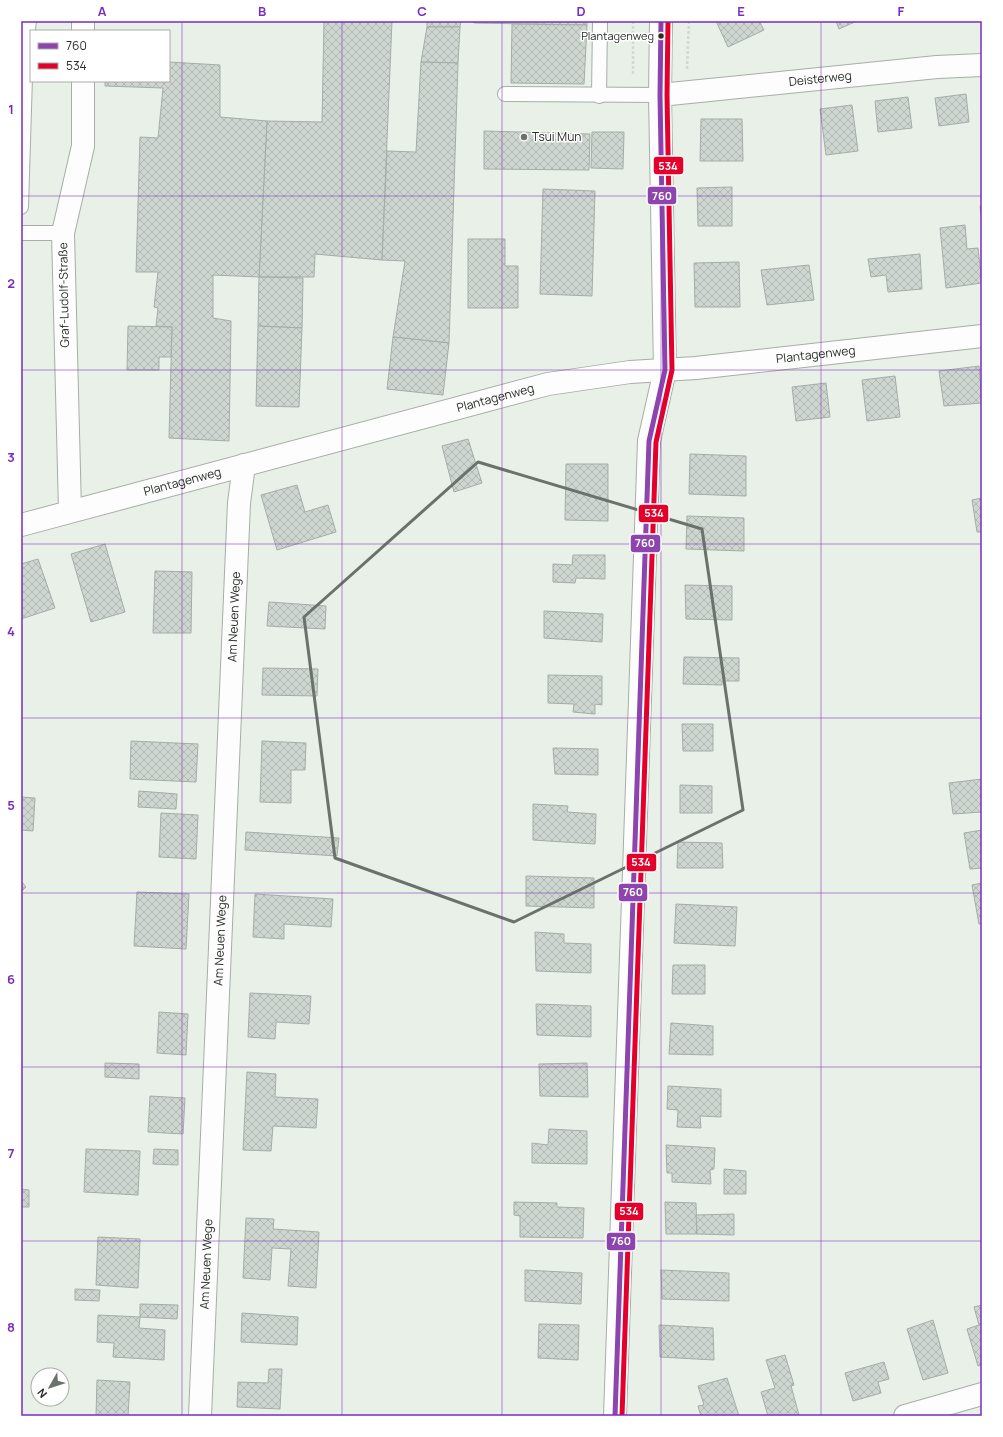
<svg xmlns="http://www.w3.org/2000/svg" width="1003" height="1437" viewBox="0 0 1003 1437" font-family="Manrope,sans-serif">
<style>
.building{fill:url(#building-cross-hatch);stroke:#a5ada8}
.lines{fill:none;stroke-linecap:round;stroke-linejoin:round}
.lane-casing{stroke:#a8ada8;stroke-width:16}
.street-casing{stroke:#a8ada8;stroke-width:24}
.secondary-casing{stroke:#a8ada8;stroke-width:24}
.path{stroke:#d4d7d4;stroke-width:2.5;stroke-dasharray:3 2;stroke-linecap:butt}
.lane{stroke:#fcfdfc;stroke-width:14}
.street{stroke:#fcfdfc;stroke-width:22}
.secondary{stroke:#fcfdfc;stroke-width:22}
.bus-1-casing{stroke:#fff;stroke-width:8}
.bus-2-casing{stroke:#fff;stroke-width:8}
.bus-1{stroke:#8e44ad;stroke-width:5}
.bus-2{stroke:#e4002b;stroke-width:5}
.marked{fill:none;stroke:#6b716b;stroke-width:3;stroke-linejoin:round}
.grid{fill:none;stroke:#7b2cbf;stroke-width:1;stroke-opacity:0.55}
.bus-dot{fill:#282d27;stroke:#fff;stroke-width:1.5}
.poi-dot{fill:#6b716b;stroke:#fff;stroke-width:1.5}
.labels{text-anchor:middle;stroke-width:3;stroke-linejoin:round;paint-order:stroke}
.bus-label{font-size:11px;fill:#282d27;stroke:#fff;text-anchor:end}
.street-label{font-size:12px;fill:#282d27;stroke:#fff}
.poi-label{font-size:12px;fill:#282d27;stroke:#fff;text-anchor:start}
.line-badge{stroke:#fff;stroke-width:1.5}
.badge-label{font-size:11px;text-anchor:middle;font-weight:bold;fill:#fff}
.neatline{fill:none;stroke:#7b2cbf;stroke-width:1.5}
.grid-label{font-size:13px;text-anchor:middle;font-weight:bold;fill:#7b2cbf}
</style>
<defs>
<pattern id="building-cross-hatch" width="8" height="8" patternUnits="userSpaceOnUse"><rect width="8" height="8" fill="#ced6d0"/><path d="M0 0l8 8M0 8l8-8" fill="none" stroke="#b1b8b3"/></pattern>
</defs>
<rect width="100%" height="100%" fill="#e8f0e8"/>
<g class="building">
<polygon points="324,21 392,21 382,260 315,254 314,277 259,277 267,121 322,122"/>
<polygon points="427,21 461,21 460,27 427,27"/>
<polygon points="474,21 587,21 587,25 474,23"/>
<polygon points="716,21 759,21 764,30 728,47"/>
<polygon points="836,21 857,21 839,29"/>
<polygon points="512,24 587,25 584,84 511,83"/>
<polygon points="427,27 460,27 458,63 421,62"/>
<polygon points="169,62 220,65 220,117 267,121 259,277 213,275 213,318 231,321 229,441 169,438 172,327 156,326 158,308 154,307 158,272 136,272 140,137 158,138 163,88 105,86 105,81 169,81"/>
<polygon points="421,62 458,63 449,343 393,337 405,261 382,260 387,151 416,152"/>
<polygon points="966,94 969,122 939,126 935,98"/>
<polygon points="908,97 912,128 878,132 875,101"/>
<polygon points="852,105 858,151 826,155 820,109"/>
<polygon points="701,119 742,119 743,161 700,161"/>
<polygon points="484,131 590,134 589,170 484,169"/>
<polygon points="592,132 624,132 623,169 591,168"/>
<polygon points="732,187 732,226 698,226 697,188"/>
<polygon points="543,189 595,191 592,296 540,294"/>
<polygon points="980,206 982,206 982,224"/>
<polygon points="965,225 967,249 978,248 982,283 946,288 940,228"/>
<polygon points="468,239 505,239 505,266 518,266 518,308 468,308"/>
<polygon points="920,254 922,289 888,292 886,275 871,277 868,259"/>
<polygon points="739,262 740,307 695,307 694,263"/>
<polygon points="809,265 814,300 767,305 761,270"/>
<polygon points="259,277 303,278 302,328 258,326"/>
<polygon points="128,326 172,327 171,357 159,357 159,370 127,370"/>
<polygon points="258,326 302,328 299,407 256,406"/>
<polygon points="393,337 449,343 443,395 387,389"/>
<polygon points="979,366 982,403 944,406 939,371"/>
<polygon points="895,376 900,417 867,421 862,380"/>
<polygon points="826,383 830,417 796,421 792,387"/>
<polygon points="468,439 482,483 454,492 442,446"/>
<polygon points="690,454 746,456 746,496 689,494"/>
<polygon points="566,464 608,464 608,521 565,520"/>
<polygon points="297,485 305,512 328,505 336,532 277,550 261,495"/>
<polygon points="982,498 982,532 977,532 972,500"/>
<polygon points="687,516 744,518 744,551 686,549"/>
<polygon points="105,544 125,612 91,622 71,554"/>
<polygon points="573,555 605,555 605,579 576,578 575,583 553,582 553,564 572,565"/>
<polygon points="38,559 55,608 21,619 21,564"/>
<polygon points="155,571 192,572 191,633 153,633"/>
<polygon points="685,585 732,586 732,620 686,619"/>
<polygon points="269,602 326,606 325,629 267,626"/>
<polygon points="544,611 603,614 602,642 544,638"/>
<polygon points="684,657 739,658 739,681 722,681 722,685 683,684"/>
<polygon points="263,668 318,669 317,696 262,695"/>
<polygon points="548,675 602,676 602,705 595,704 595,714 573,712 574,704 548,703"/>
<polygon points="682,724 713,724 713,751 683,751"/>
<polygon points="131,741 198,744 196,782 130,779"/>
<polygon points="262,741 306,743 305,770 291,770 291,803 260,802"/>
<polygon points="553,748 598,749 598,775 555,774"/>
<polygon points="982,779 982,812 953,814 949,783"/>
<polygon points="680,785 712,786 712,813 680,813"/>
<polygon points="139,791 177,794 176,809 138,807"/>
<polygon points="21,797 35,798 33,831 21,830"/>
<polygon points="533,804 568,806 567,812 596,814 595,844 533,840"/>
<polygon points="161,813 198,815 196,859 159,857"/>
<polygon points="982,830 982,868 970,869 964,833"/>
<polygon points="246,832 339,838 337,856 245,850"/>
<polygon points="678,842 722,843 723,868 677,868"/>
<polygon points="526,876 594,878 594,908 526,906"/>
<polygon points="21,881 26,887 21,892"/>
<polygon points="982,883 982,924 979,924 972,885"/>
<polygon points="137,892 189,894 186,949 134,946"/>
<polygon points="255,894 333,899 331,927 284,924 284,939 253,937"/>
<polygon points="676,904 737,907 735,946 674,943"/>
<polygon points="535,932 564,934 564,943 591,944 591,973 536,971"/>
<polygon points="673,965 705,965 705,994 672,994"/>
<polygon points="250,993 311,996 309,1024 276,1022 275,1039 248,1037"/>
<polygon points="536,1004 591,1006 591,1037 537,1035"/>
<polygon points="159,1012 188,1014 186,1055 157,1053"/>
<polygon points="671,1023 713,1026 713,1055 669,1054"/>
<polygon points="105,1063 139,1064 139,1079 105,1077"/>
<polygon points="587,1063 588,1097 540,1096 539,1064"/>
<polygon points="247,1072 276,1074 275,1097 318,1099 316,1128 273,1126 271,1151 243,1150"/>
<polygon points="668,1086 721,1089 721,1117 700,1116 701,1128 677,1127 678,1110 667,1109"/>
<polygon points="150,1096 185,1098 183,1134 148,1132"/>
<polygon points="549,1129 587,1131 587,1164 532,1163 532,1143 548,1145"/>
<polygon points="666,1145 715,1148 714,1169 710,1170 711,1184 672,1182 672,1173 667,1173"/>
<polygon points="86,1149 140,1151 138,1195 84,1192"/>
<polygon points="154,1149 178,1150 178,1165 153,1164"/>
<polygon points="724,1169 746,1171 746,1194 724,1194"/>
<polygon points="21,1189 29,1190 29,1207 21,1207"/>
<polygon points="514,1202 557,1203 557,1207 584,1208 583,1238 520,1237 520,1216 514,1215"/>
<polygon points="665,1202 696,1203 697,1234 666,1234"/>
<polygon points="734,1214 734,1235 697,1234 696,1215"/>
<polygon points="246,1218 274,1219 273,1229 319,1232 316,1288 288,1286 291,1249 272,1248 270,1280 243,1278"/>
<polygon points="98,1237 140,1239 138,1288 96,1285"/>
<polygon points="525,1270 582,1273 581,1304 525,1301"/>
<polygon points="661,1270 729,1273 729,1301 662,1299"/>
<polygon points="75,1289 100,1290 99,1301 75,1300"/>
<polygon points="140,1304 178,1305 177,1319 140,1317"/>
<polygon points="982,1305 982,1325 979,1325 974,1307"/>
<polygon points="242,1313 298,1317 297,1345 241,1342"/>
<polygon points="98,1315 140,1317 139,1328 165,1330 164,1360 113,1357 114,1343 97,1342"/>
<polygon points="933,1320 948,1373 923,1380 907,1329"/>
<polygon points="539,1324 579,1325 578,1360 538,1358"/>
<polygon points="659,1325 713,1328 714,1360 660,1357"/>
<polygon points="979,1325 982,1325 982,1365 978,1366 967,1329"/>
<polygon points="785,1355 794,1385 791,1386 799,1415 768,1416 761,1392 775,1388 766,1360"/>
<polygon points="884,1362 889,1379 878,1382 881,1393 853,1401 845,1373"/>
<polygon points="269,1369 282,1369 280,1409 237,1407 238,1382 268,1383"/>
<polygon points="727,1378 739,1416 701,1416 698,1406 704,1405 698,1386"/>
<polygon points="97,1380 130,1382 128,1416 96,1416"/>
</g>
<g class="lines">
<defs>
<g id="lane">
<polyline points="505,94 660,95"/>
<polyline points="599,96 600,21"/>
<polyline points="21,207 26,44 29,21"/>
<polyline points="21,233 63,233"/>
</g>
<g id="street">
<polyline points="83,21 83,31"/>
<path id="s1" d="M660,95L937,67L982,65"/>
<polyline points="70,511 63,233 83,146 83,81"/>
<path id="s2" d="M21,525L548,384L630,372L696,368L982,336"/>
<path id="s3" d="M200,1416L239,503L244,465"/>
<polyline points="905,1416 982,1394"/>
</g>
<polyline id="secondary" points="615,1416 649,441 665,370 660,95 661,21"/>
</defs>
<use href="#lane" class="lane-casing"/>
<use href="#street" class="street-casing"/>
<use href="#secondary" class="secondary-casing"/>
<g class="path">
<polyline points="687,69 689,21"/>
<polyline points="633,74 633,21"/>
</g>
<use href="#lane" class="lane"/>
<use href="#street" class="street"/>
<use href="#secondary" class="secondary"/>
<defs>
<polyline id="bus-1" points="615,1416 649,441 665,370 660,95 661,21"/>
<polyline id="bus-2" points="622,1416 656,442 672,370 667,95 668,21"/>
</defs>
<use href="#bus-1" class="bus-1-casing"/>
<use href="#bus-2" class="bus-2-casing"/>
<use href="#bus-1" class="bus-1"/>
<use href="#bus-2" class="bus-2"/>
</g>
<path class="marked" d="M478,462L702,529L743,810L514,922L335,858L304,617Z"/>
<path class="grid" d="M182,21V1416M342,21V1416M502,21V1416M661,21V1416M821,21V1416M21,196H982M21,370H982M21,544H982M21,718H982M21,893H982M21,1067H982M21,1241H982"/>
<circle class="bus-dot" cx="661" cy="36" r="3.5"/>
<circle class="poi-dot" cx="524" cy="137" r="4"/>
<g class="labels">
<g class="bus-label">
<text x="654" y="40">Plantagenweg</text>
</g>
<g class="street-label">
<text dy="4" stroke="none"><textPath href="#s1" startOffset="161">Deisterweg</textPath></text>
<text transform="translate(64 295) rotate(-91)" y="4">Graf-Ludolf-Straße</text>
<text dy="4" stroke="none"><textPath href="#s2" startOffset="815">Plantagenweg</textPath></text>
<text dy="4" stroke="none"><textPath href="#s2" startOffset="491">Plantagenweg</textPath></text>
<text dy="4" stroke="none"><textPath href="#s2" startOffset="167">Plantagenweg</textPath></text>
<text dy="4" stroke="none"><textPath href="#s3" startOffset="800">Am Neuen Wege</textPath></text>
<text dy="4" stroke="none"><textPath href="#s3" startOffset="476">Am Neuen Wege</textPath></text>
<text dy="4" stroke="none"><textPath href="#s3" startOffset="152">Am Neuen Wege</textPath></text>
</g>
<g class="poi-label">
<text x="532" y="141">Tsui Mun</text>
</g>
</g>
<g class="line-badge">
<rect x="653" y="156" width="31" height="19" rx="4" fill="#e4002b"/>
<rect x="647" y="186" width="30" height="19" rx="4" fill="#8e44ad"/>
<rect x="638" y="504" width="31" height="19" rx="4" fill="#e4002b"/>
<rect x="630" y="534" width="31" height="19" rx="4" fill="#8e44ad"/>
<rect x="626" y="853" width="31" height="19" rx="4" fill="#e4002b"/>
<rect x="618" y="883" width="30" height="19" rx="4" fill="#8e44ad"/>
<rect x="614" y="1202" width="30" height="19" rx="4" fill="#e4002b"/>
<rect x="606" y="1232" width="30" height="19" rx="4" fill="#8e44ad"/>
</g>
<g class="badge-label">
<text x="668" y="170">534</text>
<text x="662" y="200">760</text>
<text x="654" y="517">534</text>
<text x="645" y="547">760</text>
<text x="641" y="866">534</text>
<text x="633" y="896">760</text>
<text x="629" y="1215">534</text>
<text x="621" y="1245">760</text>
</g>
<rect width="1003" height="1437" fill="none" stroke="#ffffff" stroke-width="44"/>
<rect x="30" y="30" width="140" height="52" fill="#ffffff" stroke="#a9aba9"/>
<rect x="38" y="43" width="20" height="6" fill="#8e44ad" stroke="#a9aba9"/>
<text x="66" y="50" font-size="12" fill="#282d27">760</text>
<rect x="38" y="63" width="20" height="6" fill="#e4002b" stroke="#a9aba9"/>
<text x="66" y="70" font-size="12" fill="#282d27">534</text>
<g transform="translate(50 1387) rotate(231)"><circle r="19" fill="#ffffff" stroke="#a9aba9"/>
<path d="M0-3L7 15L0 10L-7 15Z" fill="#6b716b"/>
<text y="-6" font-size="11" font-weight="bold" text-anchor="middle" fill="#282d27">N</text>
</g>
<rect x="22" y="22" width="959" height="1393" class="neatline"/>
<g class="grid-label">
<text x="102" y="16">A</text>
<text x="262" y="16">B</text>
<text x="422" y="16">C</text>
<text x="581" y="16">D</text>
<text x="741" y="16">E</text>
<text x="901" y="16">F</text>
<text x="11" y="114">1</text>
<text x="11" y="288">2</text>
<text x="11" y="462">3</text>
<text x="11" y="636">4</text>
<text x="11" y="810">5</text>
<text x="11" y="984">6</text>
<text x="11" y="1158">7</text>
<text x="11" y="1332">8</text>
</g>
</svg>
